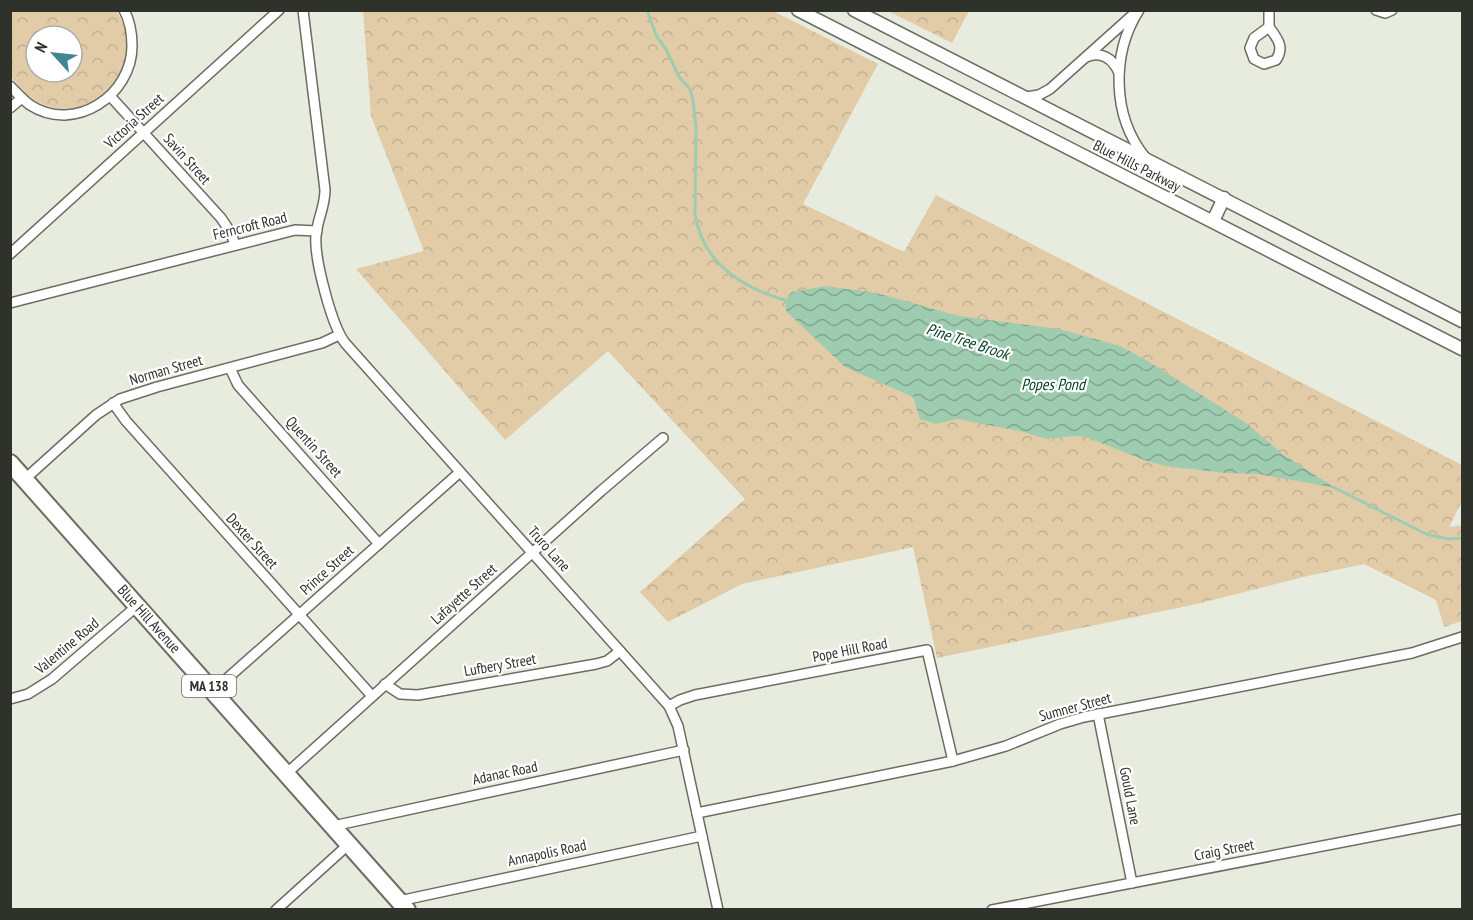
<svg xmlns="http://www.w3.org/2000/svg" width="1473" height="920" viewBox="0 0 1473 920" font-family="'PT Sans Narrow',sans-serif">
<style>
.park{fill:url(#park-crowns);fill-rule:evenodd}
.water{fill:url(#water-waves)}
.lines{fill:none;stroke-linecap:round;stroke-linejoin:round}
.stream{stroke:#9eccb0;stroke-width:3}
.street-casing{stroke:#6a6d61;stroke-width:12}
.secondary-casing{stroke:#6a6d61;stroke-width:15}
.highway-casing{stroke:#6a6d61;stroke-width:20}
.street{stroke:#fff;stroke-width:9}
.secondary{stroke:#fff;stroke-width:12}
.highway{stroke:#fff;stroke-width:16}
.labels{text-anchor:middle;stroke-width:4.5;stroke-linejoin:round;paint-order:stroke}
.shield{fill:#fff;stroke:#6d6f6b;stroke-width:1.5}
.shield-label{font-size:14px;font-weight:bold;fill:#2f312b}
.street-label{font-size:15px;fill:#2f312b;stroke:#fff}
.water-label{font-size:16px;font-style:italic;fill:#023e24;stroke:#fff}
</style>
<defs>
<pattern id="park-crowns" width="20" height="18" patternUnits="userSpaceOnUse" patternTransform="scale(1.5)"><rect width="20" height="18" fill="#e2cca7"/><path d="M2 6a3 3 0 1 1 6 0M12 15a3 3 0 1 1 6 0" fill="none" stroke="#c2b090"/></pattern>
<pattern id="water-waves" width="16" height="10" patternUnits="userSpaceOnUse" patternTransform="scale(1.5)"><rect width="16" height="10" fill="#9eccb0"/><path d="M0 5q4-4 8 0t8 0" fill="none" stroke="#81a68f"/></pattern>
</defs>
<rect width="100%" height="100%" fill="#e8ecde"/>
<g class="park">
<path d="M10,11H116C154,62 89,134 34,100C25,94 18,85 11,77ZM36,36H72V72H36Z"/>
<polygon points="363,11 773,11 878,64 803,204 904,252 936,195 1462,465 1462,501 1449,527 1462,525 1462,621 1444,627 1436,600 1364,564 1303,577 1197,604 937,658 913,547 742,584 668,622 640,592 745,499 608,351 505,440 356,269 424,251 371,116"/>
<polygon points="888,11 969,10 969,11 952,43"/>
</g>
<path class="water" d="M826,286L876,293L959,316L1059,329L1120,346L1146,360L1246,423L1284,455L1335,488L1259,474L1226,473L1165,466L1144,460L1086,437L1075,436L1046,439L1024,432L958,419L936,424L920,419L913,397L845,367L786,311C785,304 786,297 792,292Z"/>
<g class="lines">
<g class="stream">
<path d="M647,10L657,37L666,49L679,77L690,89L693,100L696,127L695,214C703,265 744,289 791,302"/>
<polyline points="1333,487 1426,534 1448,539 1462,538"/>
</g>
<defs>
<g id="street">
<path d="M303,10L325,190C325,207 317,220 316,236C314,258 332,328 346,344L669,706L678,726L718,910"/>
<path d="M1139,10C1111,54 1112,116 1145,157"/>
<polyline points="1269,10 1269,27"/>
<polyline points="1376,10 1385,13 1392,10"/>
<path d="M1269,27C1277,38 1285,47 1276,60L1264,64L1254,59L1250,48L1254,38Z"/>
<path d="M1086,57C1101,51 1113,58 1119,73"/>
<path d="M10,86C16,92 23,100 30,105C75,134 132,95 132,46C132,33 130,21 124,10"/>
<polyline points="111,97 221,218 231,233 235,245"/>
<polyline points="1026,97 1039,95 1050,89 1136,12"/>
<polyline points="10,108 22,98"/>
<polyline points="10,254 279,10"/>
<polyline points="10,303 295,230 317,231"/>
<polyline points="230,368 238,385 379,544"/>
<polyline points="113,403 126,421 372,696"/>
<polyline points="25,479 96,415 120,399 157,387 322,343 339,335"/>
<polyline points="385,684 400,694 418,695 596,664 607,661 620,651"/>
<polyline points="213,691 460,472"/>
<polyline points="10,699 28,694 52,679 137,606"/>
<polyline points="669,706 680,700 695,695 927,650 953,761"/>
<polyline points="1098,714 1132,883"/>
<polyline points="286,774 601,491 663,438"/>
<polyline points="697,813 953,761 1006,746 1060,724 1084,717 1412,653 1462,637"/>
<polyline points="333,826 684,750"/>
<polyline points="399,901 702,836"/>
<polyline points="276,910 349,844"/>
<polyline points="992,910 1462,819"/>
</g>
<g id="secondary">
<polyline points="798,10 1462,349"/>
<polyline points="854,10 1462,321"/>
<polyline points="1213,221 1224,198"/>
</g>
<polyline id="highway" points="10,463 407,910"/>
</defs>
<use href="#street" class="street-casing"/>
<use href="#secondary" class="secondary-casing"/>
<use href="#highway" class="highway-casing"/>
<use href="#street" class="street"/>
<use href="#secondary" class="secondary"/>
<use href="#highway" class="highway"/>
</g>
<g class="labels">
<rect class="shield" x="182" y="675" width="54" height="22" rx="4.5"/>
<g class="shield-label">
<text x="209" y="691">MA 138</text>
</g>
<g class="street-label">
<text transform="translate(134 121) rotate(-42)" y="5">Victoria Street</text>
<text transform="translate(187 159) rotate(48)" y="5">Savin Street</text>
<text transform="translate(1137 166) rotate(27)" y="5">Blue Hills Parkway</text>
<text transform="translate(250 226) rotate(-14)" y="5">Ferncroft Road</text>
<text transform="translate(166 370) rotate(-16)" y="5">Norman Street</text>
<text transform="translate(314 447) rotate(48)" y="5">Quentin Street</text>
<text transform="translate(252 541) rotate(48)" y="5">Dexter Street</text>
<text transform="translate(549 549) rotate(48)" y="5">Truro Lane</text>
<text transform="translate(327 570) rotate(-42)" y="5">Prince Street</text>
<text transform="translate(464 594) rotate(-42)" y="5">Lafayette Street</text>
<text transform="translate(149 619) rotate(48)" y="5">Blue Hill Avenue</text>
<text transform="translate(67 646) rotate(-40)" y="5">Valentine Road</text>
<text transform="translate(850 650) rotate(-11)" y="5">Pope Hill Road</text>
<text transform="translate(500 665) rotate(-10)" y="5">Lufbery Street</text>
<text transform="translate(1075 707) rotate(-15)" y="5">Sumner Street</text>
<text transform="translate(505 773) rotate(-12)" y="5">Adanac Road</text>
<text transform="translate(1130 796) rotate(79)" y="5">Gould Lane</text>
<text transform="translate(1224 850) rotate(-11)" y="5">Craig Street</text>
<text transform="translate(547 853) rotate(-12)" y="5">Annapolis Road</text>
</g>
<g class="water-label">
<text transform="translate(968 341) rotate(18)" y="6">Pine Tree Brook</text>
<text x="1053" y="390">Popes Pond</text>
</g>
</g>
<rect width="1473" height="920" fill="none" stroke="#2f312b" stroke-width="24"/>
<g transform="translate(54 54) rotate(297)"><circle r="28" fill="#ffffff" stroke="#acadaa" stroke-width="1.5"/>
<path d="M0-4.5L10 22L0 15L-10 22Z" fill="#418493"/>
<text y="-9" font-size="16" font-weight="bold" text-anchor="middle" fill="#2f312b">N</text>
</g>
</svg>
